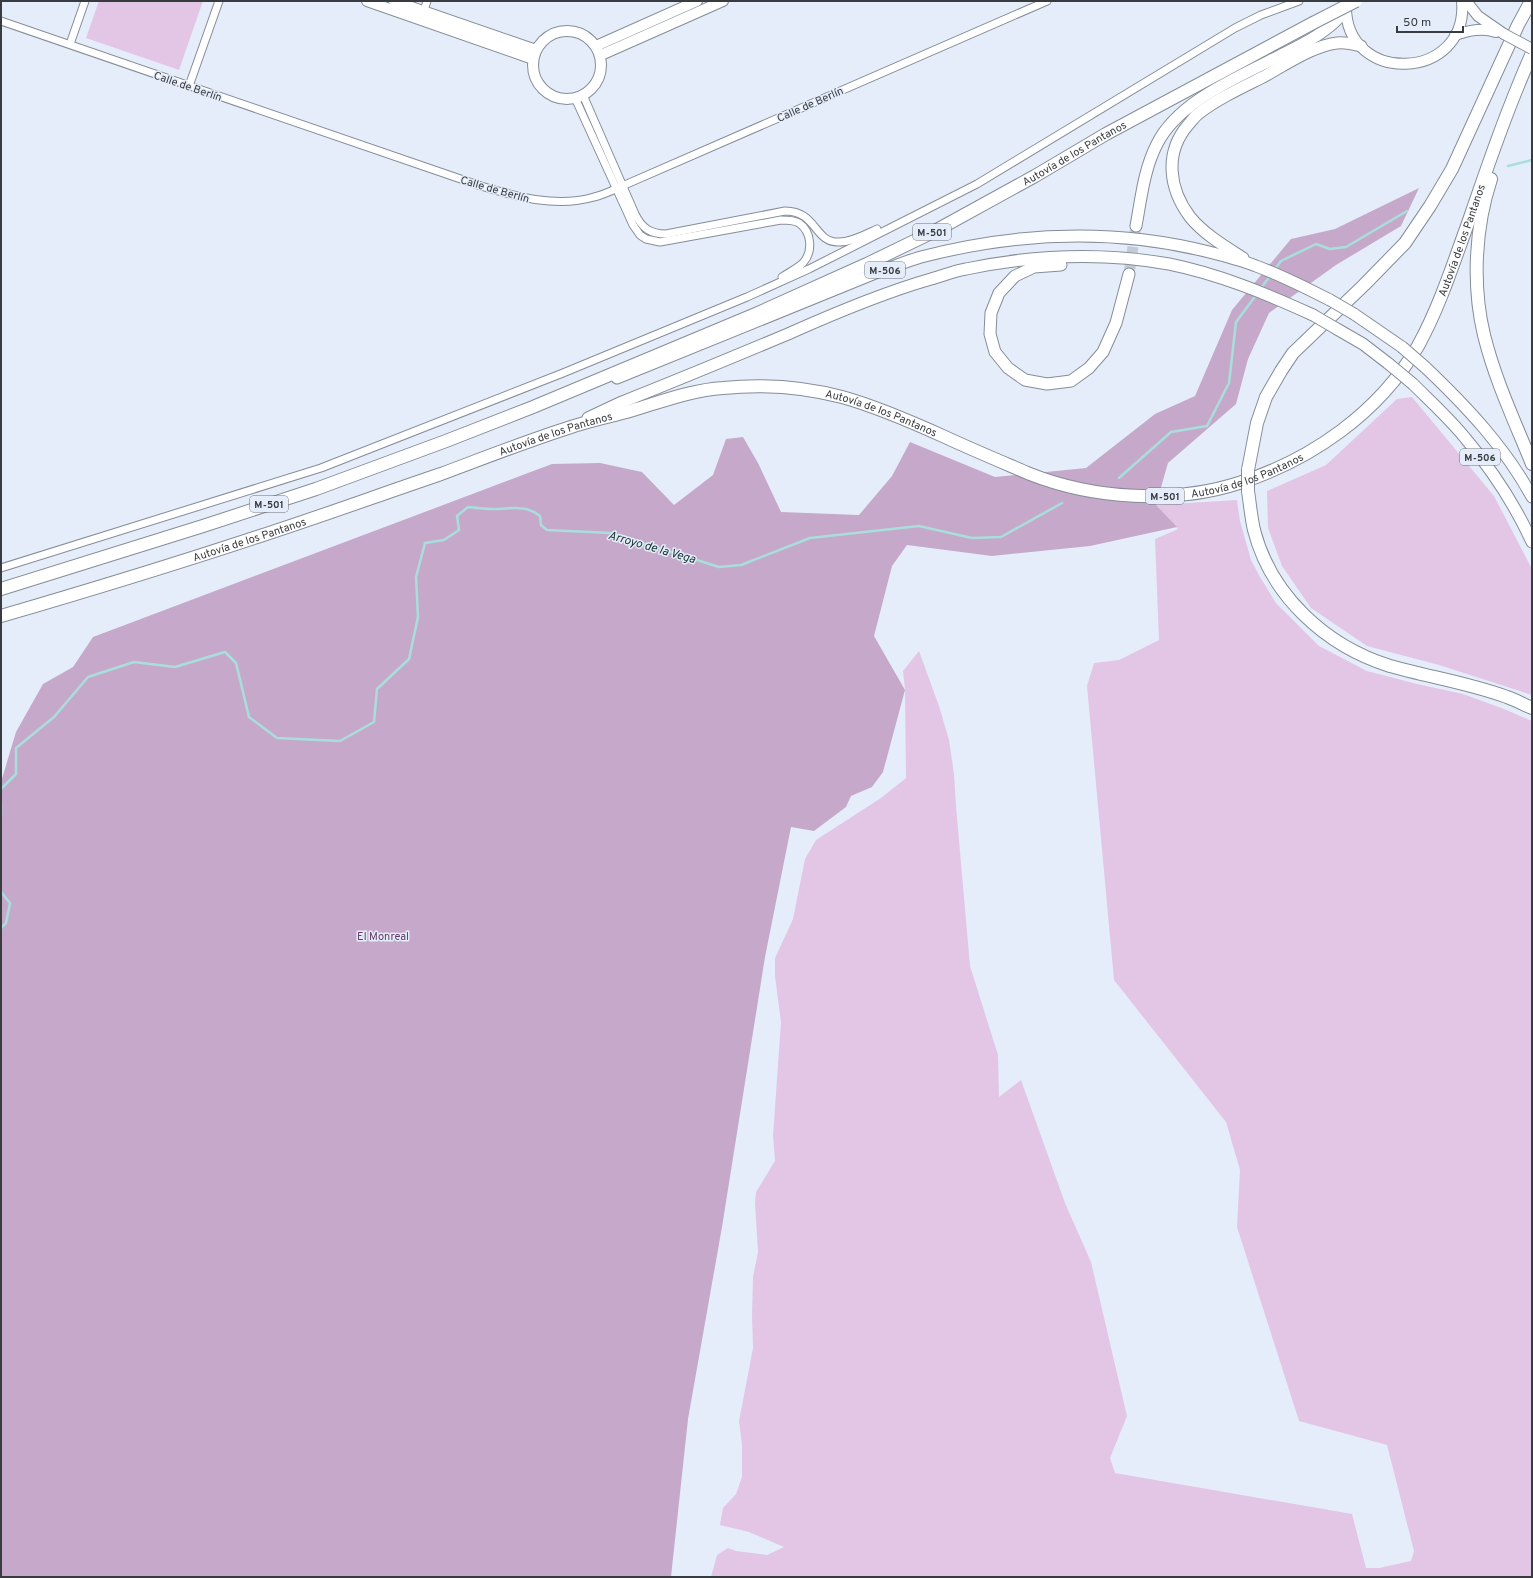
<svg xmlns="http://www.w3.org/2000/svg" width="1533" height="1578" viewBox="0 0 1533 1578" font-family="Overpass,sans-serif">
<style>
.green{fill:#e3c6e6}
.forest{fill:#c6a9ca}
.lines{fill:none;stroke-linecap:round;stroke-linejoin:round}
.stream{stroke:#a9dedd;stroke-width:2.5}
.primary-tunnel{stroke:#c2cad5;stroke-width:11;stroke-dasharray:11 5.5;stroke-linecap:butt}
.street-casing{stroke:#858d98;stroke-width:9}
.secondary-casing{stroke:#858d98;stroke-width:12}
.primary-casing{stroke:#858d98;stroke-width:13}
.highway-casing{stroke:#858d98;stroke-width:14}
.street{stroke:#fff;stroke-width:7}
.secondary{stroke:#fff;stroke-width:10}
.primary{stroke:#fff;stroke-width:11}
.highway{stroke:#fff;stroke-width:12}
.secondary-bridge-casing{stroke:#858d98;stroke-width:12;stroke-linecap:butt}
.primary-bridge-casing{stroke:#858d98;stroke-width:13;stroke-linecap:butt}
.highway-bridge-casing{stroke:#858d98;stroke-width:14;stroke-linecap:butt}
.secondary-bridge{stroke:#fff;stroke-width:10}
.primary-bridge{stroke:#fff;stroke-width:11}
.highway-bridge{stroke:#fff;stroke-width:12}
.labels{text-anchor:middle;stroke-width:3;stroke-linejoin:round;paint-order:stroke}
.shield{fill:#e5edfa;stroke:#6c7178;stroke-width:1}
.shield-label{font-size:10px;font-weight:bold;fill:#383c41}
.street-label{font-size:11px;fill:#383c41;stroke:#e5edfa}
.park-label{font-size:11px;fill:#603965;stroke:#e5edfa}
.water-label{font-size:12px;font-style:italic;fill:#132f2f;stroke:#e5edfa}
</style>
<rect width="100%" height="100%" fill="#e5edfa"/>
<g class="green">
<polygon points="99,1 203,1 179,70 86,38"/>
<polygon points="1412,397 1494,496 1532,569 1532,695 1439,665 1367,646 1311,608 1282,566 1268,528 1267,491 1326,465 1397,399"/>
<polygon points="1237,500 1240,521 1251,560 1260,577 1276,603 1319,646 1367,671 1417,684 1463,694 1504,709 1532,721 1532,1577 711,1577 717,1555 728,1548 736,1551 767,1555 784,1547 749,1532 720,1525 723,1508 736,1494 742,1477 742,1445 739,1421 753,1348 752,1316 753,1277 758,1252 755,1203 756,1192 775,1161 773,1136 781,1022 775,976 775,958 793,919 805,859 816,840 881,798 906,778 905,689 903,671 919,651 939,706 949,740 954,774 956,806 970,966 998,1055 999,1097 1021,1080 1065,1203 1091,1262 1127,1416 1110,1458 1115,1473 1352,1514 1366,1568 1379,1568 1411,1561 1414,1551 1387,1445 1299,1421 1237,1227 1240,1170 1226,1122 1114,980 1087,686 1094,663 1119,660 1159,640 1155,539 1178,529 1156,505"/>
</g>
<polygon class="forest" points="1419,188 1401,226 1336,265 1269,313 1248,359 1236,404 1168,463 1156,505 1177,527 1090,546 992,556 907,545 892,566 874,636 905,690 883,772 872,787 851,796 846,807 814,831 791,827 765,957 722,1227 688,1419 671,1577 1,1577 1,782 16,732 43,684 73,667 93,637 552,464 600,463 642,472 674,505 713,475 726,439 743,437 758,463 781,512 859,515 892,476 910,442 995,477 1086,468 1155,414 1195,396 1232,310 1291,239 1335,229"/>
<g class="lines">
<g class="stream">
<polyline points="1508,166 1532,160"/>
<polyline points="1275,269 1281,261 1316,244 1330,249 1346,247 1407,211"/>
<polyline points="1261,288 1271,275"/>
<polyline points="1119,478 1171,432 1207,426 1229,383 1236,322 1257,294"/>
<path d="M1,789L16,774V748L54,717L88,677L134,662L175,667L225,652L236,663L249,717L277,738L340,741L374,722L377,689L409,659L418,617L416,577L425,543L444,540L459,530L457,516L468,507C476,508 485,509 493,509C511,509 525,504 540,516L541,525L547,530L611,533L719,567L741,565L810,538L919,526L972,538L1001,537L1062,503"/>
<polyline points="1,803 1,816"/>
<polyline points="1,892 10,903 6,923 1,928"/>
</g>
<polyline class="primary-tunnel" points="1129,274 1136,226"/>
<defs>
<g id="street">
<polyline points="423,14 427,1"/>
<path d="M1,21L481,186C517,197 557,208 594,197C603,195 611,191 620,187L1047,1"/>
<polyline points="70,44 85,1"/>
<polyline points="189,86 219,1"/>
<path d="M583,95L635,214C642,228 650,234 666,234L785,211C817,211 814,243 839,242C852,242 866,234 877,229"/>
<path d="M575,98L633,225L640,235L646,239L660,242L781,220C788,220 794,220 799,223C812,232 813,252 803,263C798,268 788,273 782,277"/>
<polyline points="1,568 321,468 563,373 747,297 809,269 977,184 1235,28 1261,15 1299,1"/>
</g>
<g id="secondary">
<polyline points="367,1 533,59"/>
<polyline points="394,1 536,50"/>
<polyline points="1466,1 1478,16 1504,34"/>
<path d="M1346,5C1344,86 1469,82 1462,1"/>
<circle cx="567" cy="65" r="34"/>
<path d="M1455,35C1468,31 1482,27 1496,32"/>
<polyline points="596,46 697,1"/>
<polyline points="601,55 723,1"/>
</g>
<g id="primary">
<path d="M1136,226C1141,199 1144,169 1157,144C1179,100 1240,77 1281,55C1305,43 1328,32 1345,11"/>
<path d="M1243,258C1224,246 1204,234 1190,217C1169,189 1164,153 1188,125C1191,122 1194,117 1198,114C1217,99 1241,88 1263,77C1285,65 1312,46 1337,43C1345,42 1353,44 1361,46"/>
<polyline points="1061,265 1034,267 1015,276 999,293 991,313 990,334 995,352 1008,368 1025,380 1047,384 1071,381 1089,368 1103,352 1116,323 1129,274"/>
<polyline points="1354,314 1402,347"/>
<polyline points="1337,329 1363,344 1389,364"/>
<path d="M1425,367C1466,406 1505,447 1532,497"/>
<path d="M617,378L878,272C893,267 907,261 921,257C1017,232 1113,228 1209,252C1225,256 1241,260 1256,266C1281,275 1306,288 1330,300"/>
<path d="M1413,384C1431,402 1450,419 1466,439C1492,470 1515,505 1532,542"/>
<path d="M588,418L622,402C678,380 733,357 788,334C835,313 882,293 931,279C942,276 954,271 966,269C1033,255 1102,252 1169,264C1219,274 1267,294 1313,315"/>
</g>
<g id="highway">
<path d="M1491,179C1475,227 1472,285 1484,335C1495,380 1515,422 1532,464"/>
<polyline points="1248,470 1257,423 1266,397 1281,371 1293,353 1364,285 1405,243 1430,206 1452,169 1518,25 1531,1"/>
<path d="M1248,491C1250,504 1251,517 1254,530C1271,596 1326,646 1390,666C1429,677 1469,683 1507,697C1516,700 1524,705 1532,708"/>
<path id="s1" d="M1,589L203,526L316,489L446,441L533,407L758,313L867,264L935,231L1035,176L1106,134L1313,23"/>
<path id="s2" d="M1,616C87,591 172,565 257,537C319,517 379,495 441,474C484,458 527,441 571,427C592,420 613,416 633,410C663,401 692,390 723,388C762,384 804,387 842,397C878,407 912,422 945,437C973,450 1002,462 1030,474C1093,499 1174,504 1239,483C1311,460 1379,413 1418,346C1439,308 1452,267 1467,226C1487,168 1507,109 1532,53"/>
</g>
</defs>
<use href="#street" class="street-casing"/>
<use href="#secondary" class="secondary-casing"/>
<use href="#primary" class="primary-casing"/>
<use href="#highway" class="highway-casing"/>
<use href="#street" class="street"/>
<use href="#secondary" class="secondary"/>
<use href="#primary" class="primary"/>
<use href="#highway" class="highway"/>
<defs>
<polyline id="secondary-bridge" points="1504,34 1532,49"/>
<g id="primary-bridge">
<polyline points="1330,300 1354,314"/>
<polyline points="1313,315 1337,329"/>
<polyline points="1402,347 1425,367"/>
<polyline points="1389,364 1413,384"/>
</g>
<g id="highway-bridge">
<polyline points="1313,23 1356,1"/>
<polyline points="1248,470 1248,491"/>
</g>
</defs>
<use href="#secondary-bridge" class="secondary-bridge-casing"/>
<use href="#primary-bridge" class="primary-bridge-casing"/>
<use href="#highway-bridge" class="highway-bridge-casing"/>
<use href="#secondary-bridge" class="secondary-bridge"/>
<use href="#primary-bridge" class="primary-bridge"/>
<use href="#highway-bridge" class="highway-bridge"/>
</g>
<g class="labels">
<g class="shield">
<rect x="913" y="224" width="38" height="16" rx="3"/>
<rect x="865" y="262" width="40" height="16" rx="3"/>
<rect x="1460" y="449" width="40" height="16" rx="3"/>
<rect x="1146" y="488" width="38" height="16" rx="3"/>
<rect x="250" y="496" width="38" height="16" rx="3"/>
</g>
<g class="shield-label">
<text x="932" y="236">M-501</text>
<text x="885" y="274">M-506</text>
<text x="1480" y="461">M-506</text>
<text x="1165" y="500">M-501</text>
<text x="269" y="508">M-501</text>
</g>
<g class="street-label">
<text transform="translate(188 86) rotate(19)" y="4">Calle de Berlín</text>
<text transform="translate(810 104) rotate(-24)" y="4">Calle de Berlín</text>
<text dy="4" stroke="none"><textPath href="#s1" startOffset="1161">Autovía de los Pantanos</textPath></text>
<text transform="translate(495 189) rotate(16)" y="4">Calle de Berlín</text>
<text dy="4" stroke="none"><textPath href="#s2" startOffset="1639">Autovía de los Pantanos</textPath></text>
<text dy="4" stroke="none"><textPath href="#s2" startOffset="920">Autovía de los Pantanos</textPath></text>
<text dy="4" stroke="none"><textPath href="#s2" startOffset="584">Autovía de los Pantanos</textPath></text>
<text dy="4" stroke="none"><textPath href="#s2" startOffset="1304">Autovía de los Pantanos</textPath></text>
<text dy="4" stroke="none"><textPath href="#s2" startOffset="260">Autovía de los Pantanos</textPath></text>
</g>
<g class="park-label">
<text x="383" y="940">El Monreal</text>
</g>
<g class="water-label">
<text transform="translate(652 547) rotate(16)" y="4">Arroyo de la Vega</text>
</g>
</g>
<rect width="1533" height="1578" fill="none" stroke="#383c41" stroke-width="4"/>
<path d="M1397 26v6h66v-6" fill="none" stroke="#383c41" stroke-width="2"/>
<text x="1403" y="26" font-size="12" fill="#383c41" stroke="#e5edfa" stroke-width="3" paint-order="stroke">50 m</text>
</svg>
